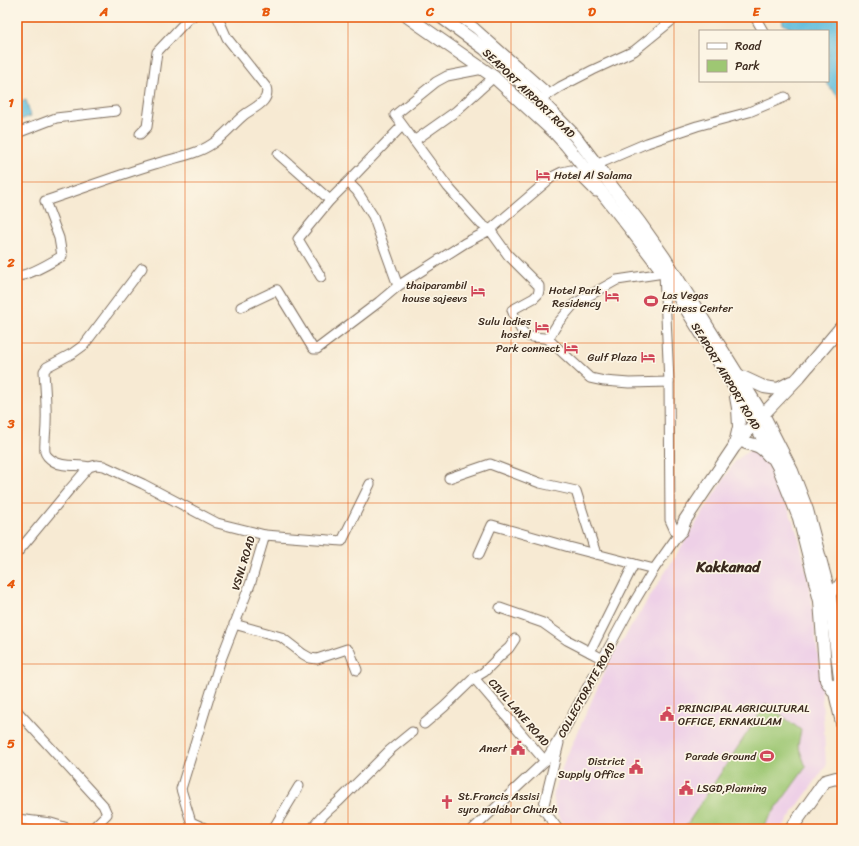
<svg xmlns="http://www.w3.org/2000/svg" width="859" height="846" viewBox="0 0 859 846" font-family="Sriracha,sans-serif">
<style>
.built{fill:#eed0e7}
.green{fill:#9ec773;stroke:#6c7848}
.water{fill:#5ebddd;stroke:#4c747e}
.lines{fill:none;stroke-linecap:round;stroke-linejoin:round}
.minor-casing{stroke:#7d6d5d;stroke-width:11}
.major-casing{stroke:#7d6d5d;stroke-width:14}
.minor{stroke:#fff;stroke-width:9}
.major{stroke:#fff;stroke-width:12}
.grid{fill:none;stroke:#e8590c;stroke-width:1;stroke-opacity:0.55}
.labels{text-anchor:middle;stroke-width:3.5;stroke-linejoin:round;paint-order:stroke}
.street-label{font-size:11px;fill:#3b2a1e;stroke:#fcf5e5}
.poi-label{font-size:11px;fill:#3b2a1e;stroke:#fcf5e5;text-anchor:end}
.district-label{font-size:15px;font-weight:bold;fill:#3b2a1e;stroke:#fcf5e5}
.neatline{fill:none;stroke:#e8590c;stroke-width:1.5}
.grid-label{font-size:13px;text-anchor:middle;font-weight:bold;fill:#e8590c}
</style>
<rect width="100%" height="100%" fill="#fcf5e5"/>
<filter id="ink" filterUnits="userSpaceOnUse"><feTurbulence type="fractalNoise" baseFrequency=".025" numOctaves="2"/><feDisplacementMap in="SourceGraphic" scale="8" xChannelSelector="R" yChannelSelector="G"/><feConvolveMatrix kernelMatrix="1 2 1 2 8 2 1 2 1" color-interpolation-filters="sRGB"/></filter>
<filter id="wash" filterUnits="userSpaceOnUse"><feTurbulence type="fractalNoise" baseFrequency=".012" numOctaves="4" result="noise"/><feDisplacementMap in="SourceGraphic" scale="16" xChannelSelector="R" yChannelSelector="G"/><feGaussianBlur stdDeviation="0.9" result="paint"/><feColorMatrix in="noise" values="0 0 0 0 0 0 0 0 0 0 0 0 0 0 0 0 0 1.4 0 .05"/><feComposite in="paint" operator="in"/></filter>
<g filter="url(#wash)">
<rect width="100%" height="100%" fill="#f7ead3"/>
<polygon class="built" points="753,448 766,458 780,486 799,538 810,588 821,681 826,766 781,829 566,829 556,813 553,794 565,760 609,662 735,461"/>
<polygon class="green" points="766,704 801,730 798,745 806,767 761,829 684,829"/>
<g class="water">
<polygon points="782,17 842,17 842,102 825,81 828,81 828,31 795,31 783,24"/>
<polygon points="26,100 31,116 17,121 17,103"/>
</g>
</g>
<g filter="url(#ink)">
<g class="lines">
<defs>
<g id="minor">
<polyline points="460,17 475,28 549,94"/>
<polyline points="755,17 763,31"/>
<polyline points="483,69 447,76 436,82 395,115 448,187 481,224 490,230 552,177 562,172 571,170 579,175 596,192"/>
<polyline points="540,100 560,87 593,70 634,51 676,17"/>
<polyline points="17,133 56,118 116,111"/>
<polyline points="140,134 147,127 157,52 189,18 192,17"/>
<polyline points="414,141 455,112 494,77"/>
<polyline points="278,154 330,200"/>
<polyline points="591,167 647,143 697,126 749,112 785,97"/>
<polyline points="348,182 357,191 373,216 398,286"/>
<path d="M17,276C29,276 52,262 62,256L59,238L45,201C82,189 118,175 155,164C173,158 196,155 212,144C224,136 233,124 244,115C253,108 271,102 266,87L227,38L218,18"/>
<polyline points="321,277 298,239 330,200 348,182 402,126"/>
<path d="M241,307L277,290L312,347L314,349H317L379,302L398,286L465,243L490,230L508,255L539,286V291L538,294L534,298L512,310C516,319 521,337 532,337C538,338 542,337 548,339L590,378L604,381L629,383L669,382"/>
<polyline points="548,339 558,323 574,304 617,280 664,273 669,382 670,520 675,531 679,535"/>
<path d="M89,467C77,464 64,468 53,461C50,459 46,456 45,452C44,445 46,431 46,424C47,406 45,389 44,371L47,367L73,353L84,345L142,268"/>
<polyline points="449,478 490,464 540,483 576,491 596,554"/>
<polyline points="265,535 342,541 370,484"/>
<polyline points="17,553 69,490 89,467 96,465 104,466 143,484 217,523 265,535 251,582 220,662 181,789 191,822 207,829"/>
<polyline points="479,554 492,525 569,547 654,569"/>
<polyline points="830,596 842,580"/>
<polyline points="500,608 543,623 567,640 590,652 603,659"/>
<polyline points="234,624 281,637 303,654 310,658 317,659 347,649 350,652 357,670"/>
<polyline points="590,652 634,564"/>
<polyline points="474,678 545,761"/>
<polyline points="17,711 103,805 107,814 92,829"/>
<polyline points="424,724 444,707 474,678 484,672 501,655 509,648 515,639"/>
<polyline points="17,819 51,823 71,829"/>
<polyline points="273,829 299,786"/>
<path d="M312,829C319,818 328,810 338,802L390,750L412,732"/>
<polyline points="473,829 545,761 561,736 627,614 654,569 681,531"/>
<polyline points="558,829 543,809 559,743"/>
</g>
<g id="major">
<polyline points="408,17 494,77 555,133 566,145 586,170 595,184 628,226 664,273 735,388 778,466 799,518 820,601 826,680 835,693 842,723"/>
<polyline points="441,17 485,49 540,100 575,136 596,164 610,184 640,223 664,257 766,420 792,471 807,510 830,596 840,679 835,693"/>
<polyline points="738,375 764,387 778,389 791,382"/>
<path d="M746,443C758,445 761,447 769,456"/>
<polyline points="735,444 739,427 738,408 736,397"/>
<polyline points="681,531 685,520 734,447 754,424 799,377 842,326"/>
<polyline points="791,829 825,781 836,778 842,780"/>
</g>
</defs>
<use href="#minor" class="minor-casing"/>
<use href="#major" class="major-casing"/>
<use href="#minor" class="minor"/>
<use href="#major" class="major"/>
</g>
</g>
<path class="grid" d="M185,17V829M348,17V829M511,17V829M674,17V829M17,182H842M17,343H842M17,503H842M17,664H842"/>
<defs>
<symbol id="hotel-bare" viewBox="-9 -9 18 18"><path d="M-6-4.5h1.5V1H6V5H4.5V3h-9V5H-6ZM-4 0a1.8 1.8 0 1 1 3.6 0ZM.5 0V-2.5h3Q6-2.5 6 0Z" fill="#d1495b" stroke="#fcf5e5" stroke-width="2.5" paint-order="stroke"/></symbol>
<symbol id="stadium-bare" viewBox="-9 -9 18 18"><path d="M0-5a6.5 5 0 1 0 0 10a6.5 5 0 1 0 0-10ZM-3.5-1.8h7v3.6h-7Z" fill="#d1495b" stroke="#fcf5e5" stroke-width="2.5" paint-order="stroke"/></symbol>
<symbol id="civic-bare" viewBox="-9 -9 18 18"><path d="M-.6-6.5H3V-4.5H.6V-3L4-1V1h2V6H-6V1h2V-1L-.6-3ZM-1.2 2.5V6h2.4V2.5Z" fill="#d1495b" stroke="#fcf5e5" stroke-width="2.5" paint-order="stroke"/></symbol>
<symbol id="church-bare" viewBox="-9 -9 18 18"><path d="M-1.2-6h2.4v3.5h3.3v2.4h-3.3V6h-2.4V-.1h-3.3v-2.4h3.3Z" fill="#d1495b" stroke="#fcf5e5" stroke-width="2.5" paint-order="stroke"/></symbol>
</defs>
<g fill-rule="evenodd">
<use href="#hotel-bare" x="533" y="165" width="20" height="20"/>
<use href="#hotel-bare" x="468" y="281" width="20" height="20"/>
<use href="#hotel-bare" x="602" y="286" width="20" height="20"/>
<use href="#stadium-bare" x="641" y="291" width="20" height="20"/>
<use href="#hotel-bare" x="532" y="317" width="20" height="20"/>
<use href="#hotel-bare" x="561" y="338" width="20" height="20"/>
<use href="#hotel-bare" x="638" y="347" width="20" height="20"/>
<use href="#civic-bare" x="657" y="704" width="20" height="20"/>
<use href="#civic-bare" x="508" y="738" width="20" height="20"/>
<use href="#stadium-bare" x="757" y="746" width="20" height="20"/>
<use href="#civic-bare" x="626" y="757" width="20" height="20"/>
<use href="#civic-bare" x="676" y="778" width="20" height="20"/>
<use href="#church-bare" x="437" y="792" width="20" height="20"/>
</g>
<g class="labels">
<g class="street-label">
<text transform="translate(529 93) rotate(44)" y="4">SEAPORT AIRPORT ROAD</text>
<text transform="translate(726 376) rotate(59)" y="4">SEAPORT AIRPORT ROAD</text>
<text transform="translate(243 563) rotate(-73)" y="4">VSNL ROAD</text>
<text transform="translate(586 690) rotate(-61)" y="4">COLLECTORATE ROAD</text>
<text transform="translate(519 712) rotate(49)" y="4">CIVIL LANE ROAD</text>
</g>
<g class="poi-label">
<text x="554" y="179" text-anchor="start">Hotel Al Salama</text>
<text x="467" y="289">thaiparambil<tspan x="467" dy="13">house sajeevs</tspan></text>
<text x="601" y="294">Hotel Park<tspan x="601" dy="13">Residency</tspan></text>
<text x="662" y="299" text-anchor="start">Las Vegas<tspan x="662" dy="13">Fitness Center</tspan></text>
<text x="531" y="325">Sulu ladies<tspan x="531" dy="13">hostel</tspan></text>
<text x="560" y="352">Park connect</text>
<text x="637" y="361">Gulf Plaza</text>
<text x="678" y="712" text-anchor="start">PRINCIPAL AGRICULTURAL<tspan x="678" dy="13">OFFICE, ERNAKULAM</tspan></text>
<text x="507" y="752">Anert</text>
<text x="756" y="760">Parade Ground</text>
<text x="625" y="765">District<tspan x="625" dy="13">Supply Office</tspan></text>
<text x="697" y="792" text-anchor="start">LSGD,Planning</text>
<text x="458" y="800" text-anchor="start">St.Francis Assisi<tspan x="458" dy="13">syro malabar Church</tspan></text>
</g>
<g class="district-label">
<text x="728" y="572">Kakkanad</text>
</g>
</g>
<rect width="859" height="846" fill="none" stroke="#fcf5e5" stroke-width="44"/>
<rect x="699" y="30" width="130" height="52" fill="#fcf5e5" stroke="#afa495"/>
<rect x="707" y="43" width="20" height="6" fill="#ffffff" stroke="#afa495"/>
<text x="735" y="50" font-size="12" fill="#3b2a1e">Road</text>
<rect x="707" y="60" width="20" height="12" fill="#9ec773" stroke="#afa495"/>
<text x="735" y="70" font-size="12" fill="#3b2a1e">Park</text>
<rect x="22" y="22" width="815" height="802" class="neatline"/>
<g class="grid-label">
<text x="104" y="16">A</text>
<text x="266" y="16">B</text>
<text x="430" y="16">C</text>
<text x="592" y="16">D</text>
<text x="756" y="16">E</text>
<text x="11" y="107">1</text>
<text x="11" y="267">2</text>
<text x="11" y="428">3</text>
<text x="11" y="588">4</text>
<text x="11" y="748">5</text>
</g>
</svg>
